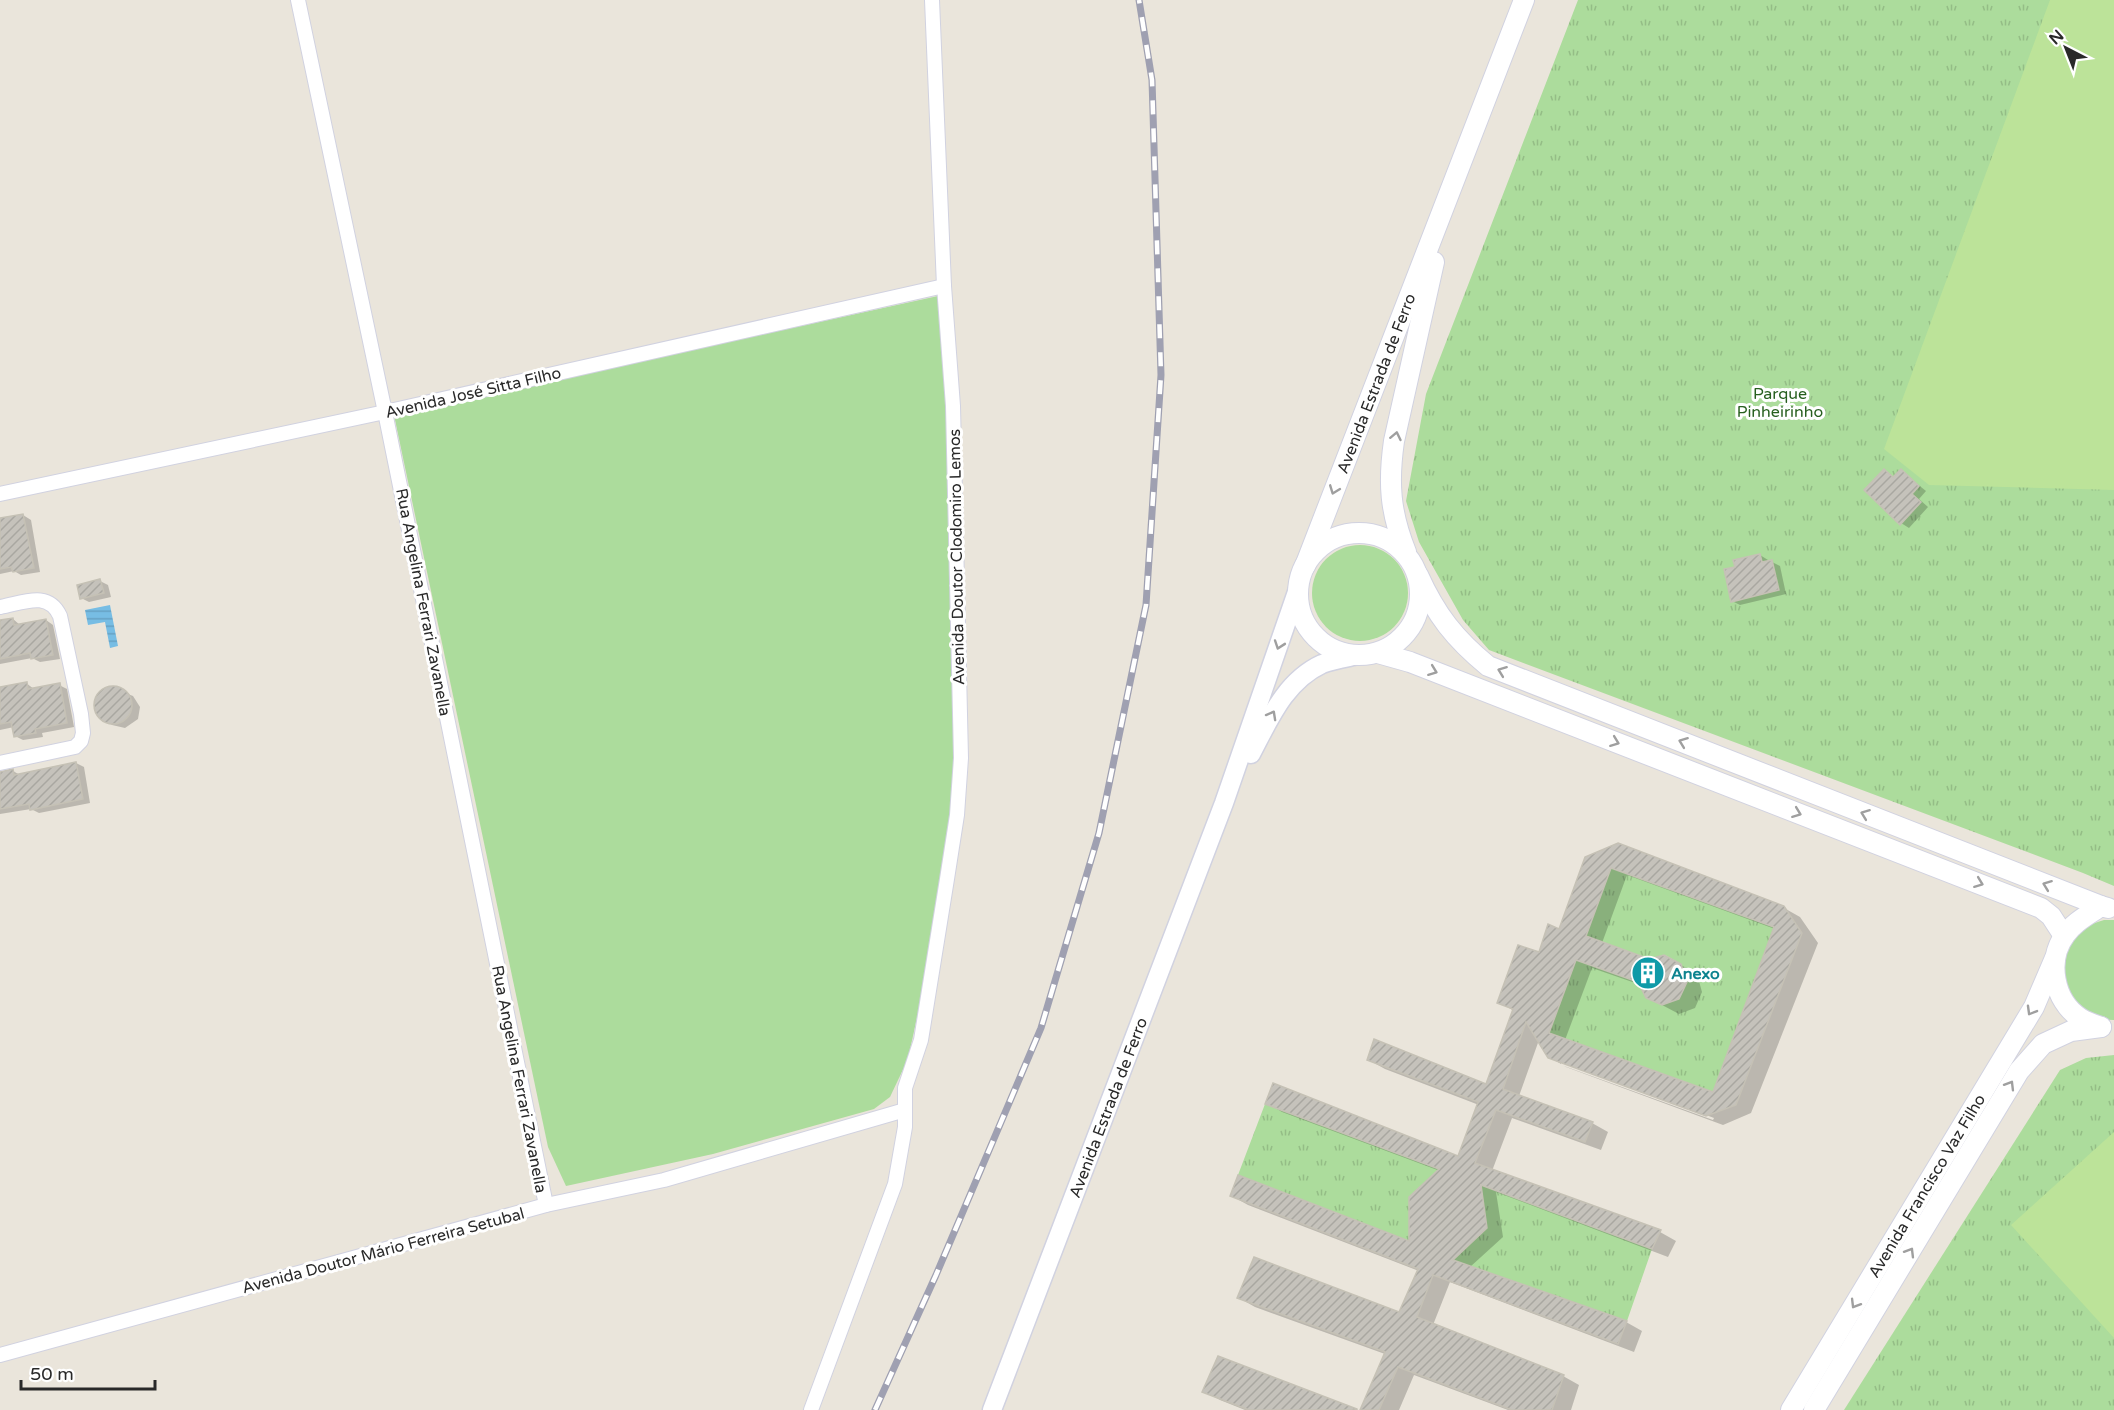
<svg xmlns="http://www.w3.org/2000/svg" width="2114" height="1410" viewBox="0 0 2114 1410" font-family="'Varela Round',sans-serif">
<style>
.grass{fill:#acdc9c}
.park{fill:url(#park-tufts)}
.pitch{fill:#bce399}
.water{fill:url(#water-rules)}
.shadow{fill:#0003;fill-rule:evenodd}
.building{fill:url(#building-hatch);stroke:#c5c1b5;stroke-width:1.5;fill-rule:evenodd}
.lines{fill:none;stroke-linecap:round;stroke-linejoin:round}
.minor-casing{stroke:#d1d2e0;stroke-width:16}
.tertiary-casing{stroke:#d1d2e0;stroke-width:21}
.secondary-casing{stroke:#d1d2e0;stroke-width:22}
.minor{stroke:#fff;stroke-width:14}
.tertiary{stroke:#fff;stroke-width:18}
.secondary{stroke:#fff;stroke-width:20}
.rail-casing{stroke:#9fa0b1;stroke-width:7}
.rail{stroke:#fff;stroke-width:4.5;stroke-dasharray:14;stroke-linecap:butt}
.oneway{stroke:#9f9f9f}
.labels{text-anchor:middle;stroke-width:6;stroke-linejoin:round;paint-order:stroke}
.street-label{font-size:16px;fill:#292929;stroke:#fff}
.park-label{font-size:16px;fill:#275f1f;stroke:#fff}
.culture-label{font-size:16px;font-weight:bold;fill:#0d838f;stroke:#fff;text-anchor:start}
</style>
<defs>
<pattern id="park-tufts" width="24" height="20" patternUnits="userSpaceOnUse" patternTransform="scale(1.5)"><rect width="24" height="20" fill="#acdc9c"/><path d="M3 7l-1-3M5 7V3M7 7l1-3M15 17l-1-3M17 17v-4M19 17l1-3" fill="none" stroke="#94bd86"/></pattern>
<pattern id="water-rules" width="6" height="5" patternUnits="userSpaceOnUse" patternTransform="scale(1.5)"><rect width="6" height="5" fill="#77bde4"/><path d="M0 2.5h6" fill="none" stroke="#67a2c4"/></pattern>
<pattern id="building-hatch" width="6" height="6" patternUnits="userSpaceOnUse" patternTransform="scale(1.5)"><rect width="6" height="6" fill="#c5c2bb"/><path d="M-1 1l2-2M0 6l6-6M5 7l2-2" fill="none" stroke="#a9a7a1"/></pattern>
</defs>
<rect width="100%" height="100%" fill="#eae5db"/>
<g class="grass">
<polygon points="938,296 946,405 954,727 953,806 921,999 908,1059 890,1097 874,1109 713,1154 566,1186 548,1147 394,415"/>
<circle cx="1360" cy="593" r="48"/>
<path d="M2104,920H2114V1020C2103,1020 2093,1018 2083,1012C2060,997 2054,959 2073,938C2082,928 2091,924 2104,920Z"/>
</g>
<g class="park">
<polygon points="1578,0 2114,0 2114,886 2083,873 1489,650 1463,620 1419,542 1406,501 1426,394"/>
<polygon points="1611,868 1774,927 1713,1092 1549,1033 1576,960 1638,982 1646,998 1662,1005 1679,999 1687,982 1681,964 1665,955 1649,959 1586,936"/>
<polygon points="2114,1055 2114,1410 1844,1410 2060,1070 2086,1058"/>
<polygon points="1265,1104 1439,1169 1409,1197 1409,1241 1238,1175"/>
<polygon points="1481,1185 1652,1249 1627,1321 1453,1260 1487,1228"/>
</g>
<g class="pitch">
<polygon points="2050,0 2114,0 2114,490 1929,485 1884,449"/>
<polygon points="2114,1132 2114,1338 2011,1225"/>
</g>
<polygon class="water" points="110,605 118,646 110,648 105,622 88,625 85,610"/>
<g class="shadow">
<polygon points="1884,471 1895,478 1901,471 1926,491 1919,499 1928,507 1909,528 1901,523"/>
<polygon points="23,515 31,520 40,572 21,575 14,571 0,574 0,519"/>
<polygon points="1760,555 1768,560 1768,563 1772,562 1780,566 1786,594 1740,605 1732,601 1737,568"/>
<polygon points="100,581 108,585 111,597 89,602 81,598"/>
<polygon points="13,619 20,625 46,620 53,625 60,659 40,662 32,658 0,664 0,622"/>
<polygon points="26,683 34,689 59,685 67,689 74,727 42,733 43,737 23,740 15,736 14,727 0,730 0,685 0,688"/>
<polygon points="110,687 133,696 140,707 138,719 125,728 112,725 104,720 96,710 98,694"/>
<polygon points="76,763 84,767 90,803 39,813 31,809 0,814 0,772 13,771 20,775"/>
<path d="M1586,858L1784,908L1800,917L1818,943L1751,1113L1723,1125L1566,1067L1564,1066L1713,1120L1714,1118L1561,1061V1064L1549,1057L1539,1040L1519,1096L1592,1123L1608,1132L1601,1150L1512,1118L1492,1171L1660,1232L1676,1241L1668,1257L1496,1192L1503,1237L1470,1267L1626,1322L1642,1331L1634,1352L1450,1282L1433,1325L1563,1376L1579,1385L1571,1410H1508L1414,1375L1399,1410H1362L1385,1354L1255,1307L1239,1298L1400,1313L1419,1271L1248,1205L1232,1196L1411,1243L1440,1171L1282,1112L1267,1103L1459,1158L1479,1105L1385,1069L1369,1060L1487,1086L1514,1011L1499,1002L1560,931ZM1627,875L1775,929L1714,1094L1565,1040L1592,968L1641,985L1647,997L1679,1014L1695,1008L1702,992L1697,974L1681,965L1649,960L1602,943Z"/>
<polygon points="1204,1391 1357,1410 1245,1410 1220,1400"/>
</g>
<g class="building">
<polygon points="1884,469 1893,477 1901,469 1919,486 1912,494 1921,502 1900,525 1864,490"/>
<polygon points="23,514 34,568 13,572 11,567 0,569 0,518"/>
<polygon points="1760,554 1762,562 1772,560 1779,590 1731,602 1724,569 1735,567 1733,560"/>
<polygon points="100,579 104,593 80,599 77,585"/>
<polygon points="13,618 14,625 46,619 53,655 31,659 30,653 0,659 0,620"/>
<polygon points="27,682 28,689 60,683 67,723 35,729 36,733 14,737 11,722 0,724 0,687"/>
<circle cx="113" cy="705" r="19"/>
<polygon points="76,762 83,799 30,810 29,804 0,809 0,772 13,769 14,775"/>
<path d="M1618,843L1784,906L1802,933L1736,1105L1706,1116L1548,1058L1526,1022L1503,1089L1593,1122L1585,1142L1496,1110L1475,1163L1661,1230L1652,1249L1481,1185L1487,1228L1453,1260L1627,1321L1618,1344L1433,1275L1417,1317L1564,1375L1552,1410H1512L1398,1367L1379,1410H1360L1385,1352L1237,1298L1254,1257L1399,1312L1418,1269L1230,1196L1238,1175L1409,1241V1197L1439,1169L1265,1104L1273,1083L1458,1156L1478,1102L1367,1060L1374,1039L1486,1084L1513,1009L1497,1003L1518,945L1539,952L1548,924L1559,929L1585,857ZM1611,868L1774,927L1713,1092L1549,1033L1576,960L1638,982L1646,998L1662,1005L1679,999L1687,982L1681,964L1664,955L1649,959L1586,936Z"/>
<polygon points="1218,1356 1357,1409 1357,1410 1249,1410 1202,1392"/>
</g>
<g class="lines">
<defs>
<g id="minor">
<polyline points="298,0 385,412 546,1205"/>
<polyline points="0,494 385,412 944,286"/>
<path d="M0,607C23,603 48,590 60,616L81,714L83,733L81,741L75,747L0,763"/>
<polyline points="0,1355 546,1205 664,1180 905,1110"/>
<polyline points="811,1410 895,1184 905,1127 905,1088 921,1040 947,879 957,815 961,758 953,406 944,286 932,0"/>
</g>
<g id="tertiary">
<path d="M1251,754C1269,720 1285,681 1322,664C1332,660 1344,658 1354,656"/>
<path id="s1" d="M992,1410L1224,803L1298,589"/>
</g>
<g id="secondary">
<circle cx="1359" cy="594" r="61"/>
<path d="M1406,552C1390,512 1388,483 1394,441L1434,262"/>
<path id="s2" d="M1305,566L1524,0"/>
<path d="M1418,575C1436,615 1455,639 1488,666L2101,906"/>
<polyline points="1378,653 1410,662 2041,908 2051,916 2064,936"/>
<path d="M2101,1027C2095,1025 2086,1022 2080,1018C2054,1001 2046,961 2065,935C2074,922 2088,915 2101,906L2108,908"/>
<path id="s3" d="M1791,1410L2034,1007L2055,958"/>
<polyline points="1814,1410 2019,1071 2043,1044 2071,1031 2101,1027"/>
</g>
</defs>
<use href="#minor" class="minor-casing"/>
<use href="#tertiary" class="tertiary-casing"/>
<use href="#secondary" class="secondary-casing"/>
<use href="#minor" class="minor"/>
<use href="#tertiary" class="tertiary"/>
<use href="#secondary" class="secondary"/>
<defs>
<polyline id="rail" points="875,1410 936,1275 1041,1028 1099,833 1146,605 1161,375 1152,80 1139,0"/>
</defs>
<use href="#rail" class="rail-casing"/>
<use href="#rail" class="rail"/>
</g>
<defs><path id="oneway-chevron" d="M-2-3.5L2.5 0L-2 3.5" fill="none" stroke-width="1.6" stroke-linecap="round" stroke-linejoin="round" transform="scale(1.5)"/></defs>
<g class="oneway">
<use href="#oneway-chevron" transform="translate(1396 436) rotate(-78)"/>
<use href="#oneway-chevron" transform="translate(1334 490) rotate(111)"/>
<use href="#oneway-chevron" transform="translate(1279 645) rotate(109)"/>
<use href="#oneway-chevron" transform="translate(1433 671) rotate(21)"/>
<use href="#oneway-chevron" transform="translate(1502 671) rotate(-159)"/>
<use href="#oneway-chevron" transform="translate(1272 715) rotate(-61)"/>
<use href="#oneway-chevron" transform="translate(1615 742) rotate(21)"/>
<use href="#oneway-chevron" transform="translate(1683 742) rotate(-159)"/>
<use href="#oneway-chevron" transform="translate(1797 813) rotate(21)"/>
<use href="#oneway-chevron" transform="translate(1865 814) rotate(-159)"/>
<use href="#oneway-chevron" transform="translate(1979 883) rotate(21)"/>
<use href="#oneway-chevron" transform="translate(2047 885) rotate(-159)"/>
<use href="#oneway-chevron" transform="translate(2031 1011) rotate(120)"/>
<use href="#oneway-chevron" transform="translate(2010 1085) rotate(-59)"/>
<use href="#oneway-chevron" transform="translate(1910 1252) rotate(-59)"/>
<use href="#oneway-chevron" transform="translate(1855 1304) rotate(121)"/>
</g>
<defs>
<symbol id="building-disc" viewBox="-11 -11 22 22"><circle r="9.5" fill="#0f9aa8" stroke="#fff"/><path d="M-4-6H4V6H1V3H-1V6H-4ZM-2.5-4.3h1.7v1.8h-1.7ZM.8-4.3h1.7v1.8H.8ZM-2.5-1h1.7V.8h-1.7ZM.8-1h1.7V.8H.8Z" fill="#fff"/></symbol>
</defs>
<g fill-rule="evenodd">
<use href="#building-disc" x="1629" y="954" width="38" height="38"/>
</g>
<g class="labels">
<g class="street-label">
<text dy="6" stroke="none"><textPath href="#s2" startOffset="196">Avenida Estrada de Ferro</textPath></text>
<text transform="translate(473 392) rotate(-13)" y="6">Avenida José Sitta Filho</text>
<text transform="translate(956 557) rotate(-91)" y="6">Avenida Doutor Clodomiro Lemos</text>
<text transform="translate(424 602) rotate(79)" y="6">Rua Angelina Ferrari Zavanella</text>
<text transform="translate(520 1079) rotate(79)" y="6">Rua Angelina Ferrari Zavanella</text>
<text dy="6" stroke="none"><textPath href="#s1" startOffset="324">Avenida Estrada de Ferro</textPath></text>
<text dy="6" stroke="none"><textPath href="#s3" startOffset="262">Avenida Francisco Vaz Filho</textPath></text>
<text transform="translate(383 1250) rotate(-15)" y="6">Avenida Doutor Mário Ferreira Setubal</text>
</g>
<g class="park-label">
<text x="1780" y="399">Parque<tspan x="1780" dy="18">Pinheirinho</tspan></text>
</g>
<g class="culture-label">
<text x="1671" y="979">Anexo</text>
</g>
</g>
<g transform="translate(2066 48) rotate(318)" stroke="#ffffff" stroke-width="4.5" paint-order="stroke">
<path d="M0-4.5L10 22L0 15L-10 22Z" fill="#292929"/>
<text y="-9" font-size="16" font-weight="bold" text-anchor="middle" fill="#292929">N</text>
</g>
<path d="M21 1380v9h134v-9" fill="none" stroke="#292929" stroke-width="3"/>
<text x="30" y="1380" font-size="18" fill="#292929" stroke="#ffffff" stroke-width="4.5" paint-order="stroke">50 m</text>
</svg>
